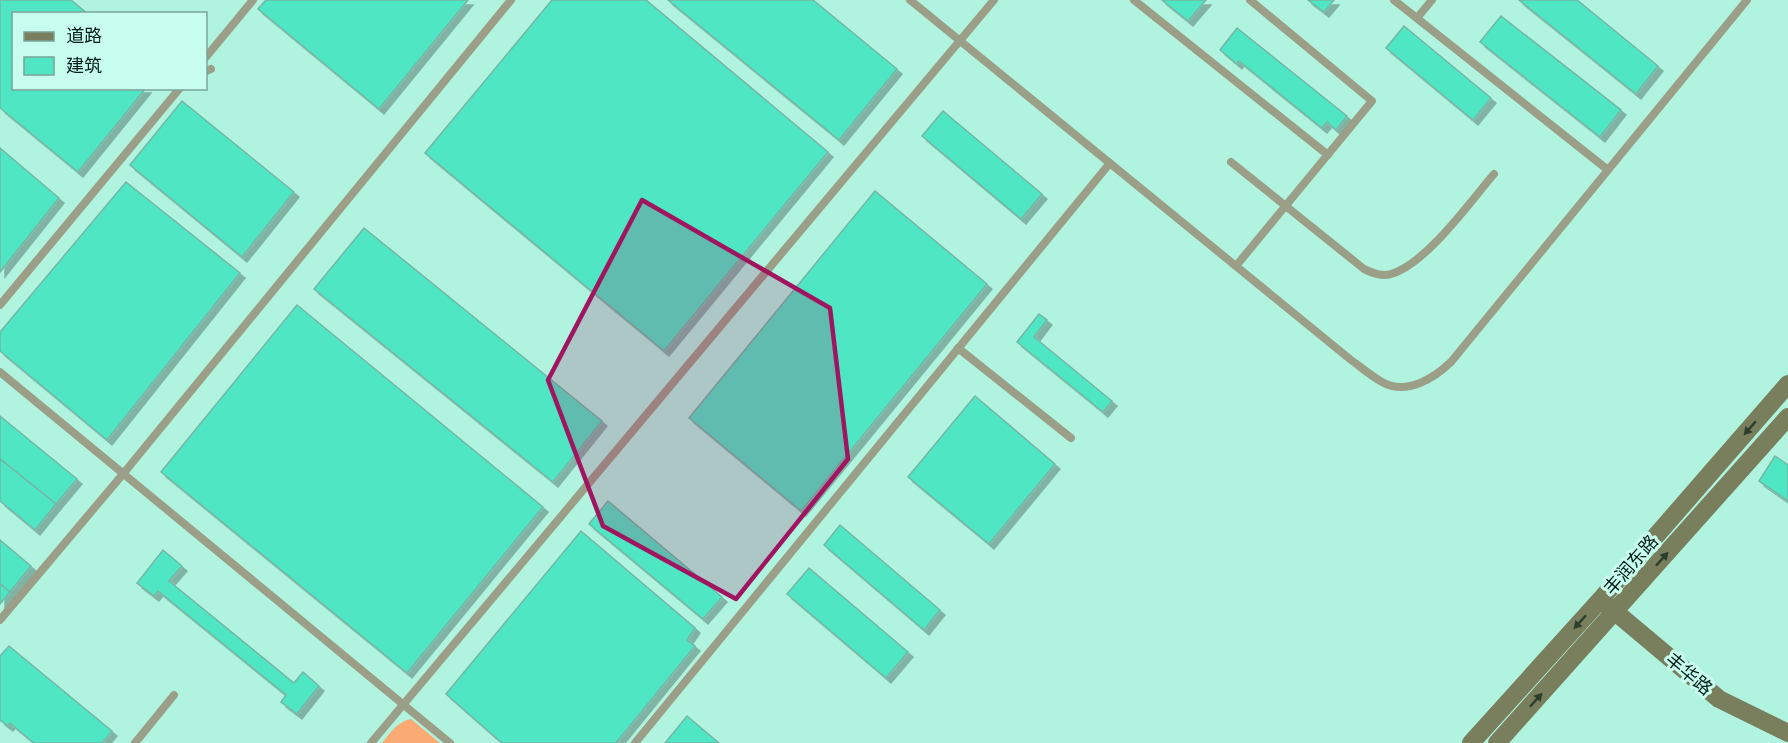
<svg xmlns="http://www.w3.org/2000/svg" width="1788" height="743" viewBox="0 0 1788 743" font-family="Georgia,'Noto Sans SC',serif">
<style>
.green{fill:#faaa73}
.building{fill:#50e6c4;stroke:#74b6a4;stroke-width:1.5;filter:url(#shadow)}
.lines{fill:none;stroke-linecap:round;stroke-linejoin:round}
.lane{stroke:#9b9f88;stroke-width:8}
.secondary{stroke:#797e5c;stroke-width:18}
.oneway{fill:#2c3f2f}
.marked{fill:#a01560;fill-opacity:0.2;stroke:#a01560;stroke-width:4.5;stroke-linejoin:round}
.labels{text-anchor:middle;stroke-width:6;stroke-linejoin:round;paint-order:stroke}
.street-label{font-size:18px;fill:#021d17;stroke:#c8feee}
</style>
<defs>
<filter id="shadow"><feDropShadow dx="5" dy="5" stdDeviation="0" flood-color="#0004"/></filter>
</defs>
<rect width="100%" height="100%" fill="#b0f4e0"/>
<path class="green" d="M411,719L440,743H382C390,733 398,721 411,719Z"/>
<g class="building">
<polygon points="0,0 71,0 88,14 14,14 14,88 146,88 78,172 0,108"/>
<polygon points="266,0 468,0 379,109 258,9"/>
<polygon points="552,0 646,0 828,152 664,351 425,153"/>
<polygon points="668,0 813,0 897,69 839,140"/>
<polygon points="1162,0 1206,0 1188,21"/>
<polygon points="1308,0 1334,0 1324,12"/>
<polygon points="1519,0 1577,0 1658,66 1636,94"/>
<polygon points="1501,16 1621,110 1600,137 1480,42"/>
<polygon points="1404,26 1491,98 1473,120 1386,48"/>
<polygon points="1237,28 1347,116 1336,130 1327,122 1322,128 1239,61 1237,64 1220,50"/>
<polygon points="182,101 294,192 242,257 130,165"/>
<polygon points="943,111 1042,194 1021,219 922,136"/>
<polygon points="0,148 59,198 0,272"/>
<polygon points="126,182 240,273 107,440 0,351 0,332"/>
<polygon points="875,191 987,284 801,511 689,418"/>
<polygon points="364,228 602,421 553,482 314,289"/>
<polygon points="297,305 543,507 407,673 161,472"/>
<polygon points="1039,314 1047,320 1034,337 1112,401 1103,412 1017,342"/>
<polygon points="975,396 1055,464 989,544 908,477"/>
<polygon points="0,416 77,479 56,504 0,459"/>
<polygon points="1775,456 1788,465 1788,501 1759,481"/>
<polygon points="0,459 56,504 35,530 0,501"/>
<polygon points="608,501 722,597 703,619 589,524"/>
<polygon points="840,525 940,610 924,630 824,545"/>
<polygon points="581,531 695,628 687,640 695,646 616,743 502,743 446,694"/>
<polygon points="0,540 31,566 10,592 0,584"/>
<polygon points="163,550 182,566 169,581 294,683 303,672 319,686 297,714 281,702 286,695 158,591 154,596 137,583"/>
<polygon points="809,568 908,652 886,678 787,594"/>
<polygon points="0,584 10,592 0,604"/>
<polygon points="9,646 112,731 102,743 34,743 10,723 8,726 0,720 0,656"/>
<polygon points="687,716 719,743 665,743"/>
</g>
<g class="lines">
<g class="lane">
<path d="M910,0L1351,360C1361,367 1371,376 1382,382C1407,396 1434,378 1451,362L1747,0"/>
<polyline points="1134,0 1328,155"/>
<polyline points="1394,0 1608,170"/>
<polyline points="1417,18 1432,0"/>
<polyline points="206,57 253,0"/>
<polyline points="206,71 211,69"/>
<path d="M1231,162L1364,269C1373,273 1382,277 1391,274C1426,264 1469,203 1494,174"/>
<polyline points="1236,266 1372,101 1250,0"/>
<polyline points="0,305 180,88"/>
<polyline points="958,348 1071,438"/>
<polyline points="0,372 450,743"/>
<polyline points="0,620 123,474 511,0"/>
<polyline points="135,743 174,695"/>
<polyline points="371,743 994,0"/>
<polyline points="635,743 1110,163"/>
</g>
<g class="secondary">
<polyline points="1607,605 1719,699 1788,733"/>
<polyline points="1471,743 1601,599 1788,384"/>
<polyline points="1497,743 1788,417"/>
</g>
</g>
<defs><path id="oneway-solid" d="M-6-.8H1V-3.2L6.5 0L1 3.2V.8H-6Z" transform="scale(1.5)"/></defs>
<g class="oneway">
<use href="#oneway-solid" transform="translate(1750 428) rotate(131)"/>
<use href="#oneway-solid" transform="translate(1662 559) rotate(-48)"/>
<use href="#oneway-solid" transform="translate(1580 622) rotate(132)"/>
<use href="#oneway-solid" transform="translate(1536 700) rotate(-48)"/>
</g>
<path class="marked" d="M642,200L830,308L848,459L736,599L603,526L548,380Z"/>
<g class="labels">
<g class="street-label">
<text transform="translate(1631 565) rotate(-49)" y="6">丰润东路</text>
<text transform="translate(1689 674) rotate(40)" y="6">丰华路</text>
</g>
</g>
<rect x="12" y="12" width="195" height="78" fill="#c8feee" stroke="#79a498" stroke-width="1.5"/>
<rect x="24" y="32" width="30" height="9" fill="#797e5c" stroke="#79a498" stroke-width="1.5"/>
<text x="66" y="42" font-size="18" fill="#021d17">道路</text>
<rect x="24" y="57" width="30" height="18" fill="#50e6c4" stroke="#79a498" stroke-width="1.5"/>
<text x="66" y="72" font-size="18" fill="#021d17">建筑</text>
</svg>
